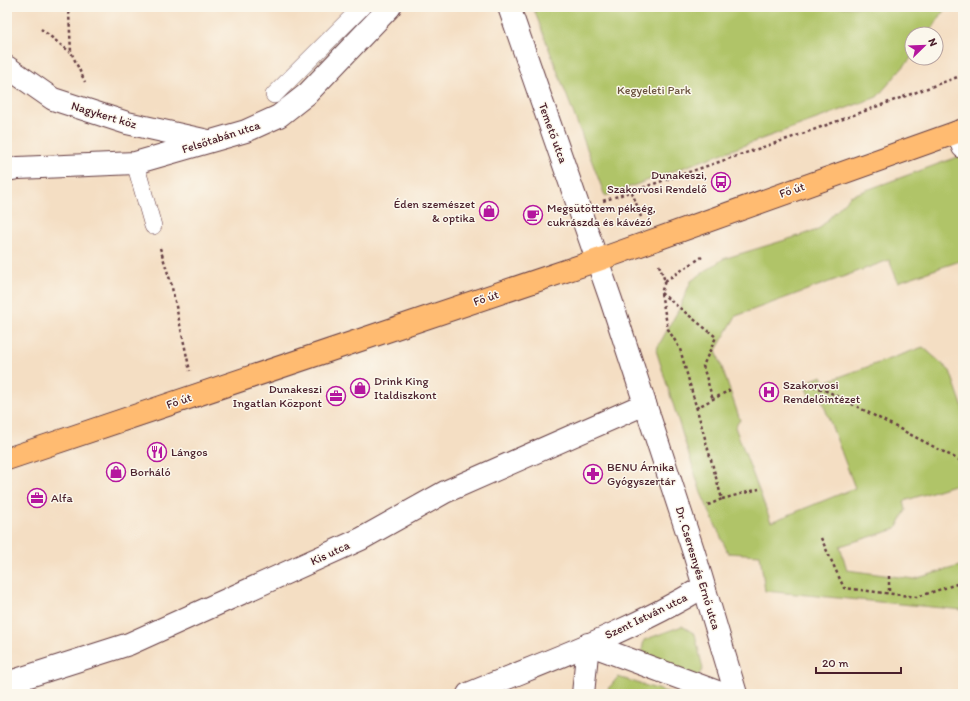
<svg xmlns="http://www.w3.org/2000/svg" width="970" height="701" viewBox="0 0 970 701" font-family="Itim,sans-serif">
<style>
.green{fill:#b0c468;stroke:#7d724a}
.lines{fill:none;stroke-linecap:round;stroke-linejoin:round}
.lane-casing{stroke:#643c42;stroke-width:18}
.street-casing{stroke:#643c42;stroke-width:24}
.primary-casing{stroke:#643c42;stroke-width:24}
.path{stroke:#643c42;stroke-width:2.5;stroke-dasharray:3 3;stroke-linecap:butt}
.lane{stroke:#fff;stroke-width:17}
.street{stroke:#fff;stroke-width:22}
.primary{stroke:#ffbb71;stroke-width:22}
.labels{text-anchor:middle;stroke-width:3;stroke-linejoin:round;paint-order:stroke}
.park-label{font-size:12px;fill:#69513d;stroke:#fbf7ec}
.street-label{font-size:12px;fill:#4a1f2b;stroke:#fbf7ec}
.poi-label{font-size:12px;fill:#4a1f2b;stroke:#fbf7ec;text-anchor:start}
</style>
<rect width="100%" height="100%" fill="#fbf7ec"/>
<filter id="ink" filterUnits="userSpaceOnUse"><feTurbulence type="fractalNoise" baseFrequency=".025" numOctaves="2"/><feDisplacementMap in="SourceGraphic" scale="8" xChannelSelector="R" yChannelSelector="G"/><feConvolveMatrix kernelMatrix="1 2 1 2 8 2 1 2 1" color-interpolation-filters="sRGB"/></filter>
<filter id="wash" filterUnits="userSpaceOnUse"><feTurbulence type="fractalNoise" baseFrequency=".012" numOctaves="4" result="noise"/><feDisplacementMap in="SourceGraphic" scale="16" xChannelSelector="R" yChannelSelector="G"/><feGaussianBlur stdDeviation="0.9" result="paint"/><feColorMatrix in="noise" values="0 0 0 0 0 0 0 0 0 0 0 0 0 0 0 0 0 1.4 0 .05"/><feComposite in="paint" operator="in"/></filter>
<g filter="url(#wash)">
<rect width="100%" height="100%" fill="#f4dec3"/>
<g class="green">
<polygon points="533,7 946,7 929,34 912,34 912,57 877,97 605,196"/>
<polygon points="963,155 963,260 898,282 889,260 736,316 716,350 740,420 735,427 771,522 855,488 820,395 810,398 806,388 809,381 822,376 825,382 923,347 950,371 963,408 963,482 904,501 906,510 896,529 840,546 847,570 914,579 963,565 963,610 765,591 760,555 728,553 701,493 656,350 679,309 691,281 723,259 818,230 850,196"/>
<polygon points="682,626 695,634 703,669 697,677 648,658 642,650 644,640"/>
<polygon points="618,677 673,694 604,694"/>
</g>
</g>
<g filter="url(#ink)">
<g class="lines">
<defs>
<g id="lane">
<polyline points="274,95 362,7"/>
<polyline points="135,163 153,226"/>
</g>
<g id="street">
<polyline points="509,7 611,300 694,553 736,694"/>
<polyline points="7,67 53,99 127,123 208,141"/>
<polyline points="958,132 963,147"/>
<polyline points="7,170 18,168 135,163 246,131 279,116 307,94 390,7"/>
<polyline points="7,683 129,644 361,539 445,492 645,404"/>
<path d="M468,694C547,661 630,632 703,587"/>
<polyline points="583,694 588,644 723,694"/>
</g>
<polyline id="primary" points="7,459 598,260 963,130"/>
</defs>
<use href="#lane" class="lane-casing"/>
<use href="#street" class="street-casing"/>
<use href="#primary" class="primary-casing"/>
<g class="path">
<polyline points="67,7 69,12"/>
<polyline points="73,7 69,13 71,52 85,82"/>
<polyline points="41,29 70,52"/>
<polyline points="632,192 641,217"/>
<polyline points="603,201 802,134 963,75"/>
<polyline points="160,248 171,283 190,371"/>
<polyline points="659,265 665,281 661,293 668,329 680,349 722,499 706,506"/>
<polyline points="665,281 702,257"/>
<polyline points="661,293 716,337 703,366 713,400"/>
<polyline points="808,384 829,392 963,462"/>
<polyline points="696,408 730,390"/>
<polyline points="722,499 759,489"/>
<polyline points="821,538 844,588 917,597 963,582"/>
<polyline points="889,576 889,593"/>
</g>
<use href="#lane" class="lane"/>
<use href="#street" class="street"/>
<use href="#primary" class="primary"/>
</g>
</g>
<defs>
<symbol id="bus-ring" viewBox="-11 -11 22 22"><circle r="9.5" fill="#fbf7ec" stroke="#b5179e" stroke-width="1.5"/><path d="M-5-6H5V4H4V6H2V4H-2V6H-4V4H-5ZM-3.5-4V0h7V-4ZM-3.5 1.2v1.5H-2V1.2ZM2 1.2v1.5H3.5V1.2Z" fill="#b5179e"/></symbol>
<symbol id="shop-ring" viewBox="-11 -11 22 22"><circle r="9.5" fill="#fbf7ec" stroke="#b5179e" stroke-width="1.5"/><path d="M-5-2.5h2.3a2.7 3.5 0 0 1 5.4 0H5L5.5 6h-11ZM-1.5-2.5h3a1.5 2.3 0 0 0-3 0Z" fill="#b5179e"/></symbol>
<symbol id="cafe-ring" viewBox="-11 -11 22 22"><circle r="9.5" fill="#fbf7ec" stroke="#b5179e" stroke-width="1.5"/><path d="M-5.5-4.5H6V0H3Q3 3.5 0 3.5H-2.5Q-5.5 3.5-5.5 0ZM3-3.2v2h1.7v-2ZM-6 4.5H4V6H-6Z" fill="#b5179e"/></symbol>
<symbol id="hospital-ring" viewBox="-11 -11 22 22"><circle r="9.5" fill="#fbf7ec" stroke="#b5179e" stroke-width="1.5"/><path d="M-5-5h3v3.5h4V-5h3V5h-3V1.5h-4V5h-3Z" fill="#b5179e"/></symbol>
<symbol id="office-ring" viewBox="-11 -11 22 22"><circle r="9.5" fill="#fbf7ec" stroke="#b5179e" stroke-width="1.5"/><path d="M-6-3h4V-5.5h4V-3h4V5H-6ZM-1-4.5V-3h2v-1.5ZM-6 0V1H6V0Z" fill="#b5179e"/></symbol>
<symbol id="restaurant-ring" viewBox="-11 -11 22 22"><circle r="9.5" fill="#fbf7ec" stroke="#b5179e" stroke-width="1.5"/><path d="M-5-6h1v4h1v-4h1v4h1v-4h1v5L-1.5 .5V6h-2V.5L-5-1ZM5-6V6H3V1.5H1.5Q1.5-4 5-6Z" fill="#b5179e"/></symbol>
<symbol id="pharmacy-ring" viewBox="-11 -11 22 22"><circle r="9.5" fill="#fbf7ec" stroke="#b5179e" stroke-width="1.5"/><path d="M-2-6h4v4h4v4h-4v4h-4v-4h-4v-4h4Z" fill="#b5179e"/></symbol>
</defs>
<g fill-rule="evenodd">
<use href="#bus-ring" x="710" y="171" width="22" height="22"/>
<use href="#shop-ring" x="478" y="200" width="22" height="22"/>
<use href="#cafe-ring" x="522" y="204" width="22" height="22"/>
<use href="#shop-ring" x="349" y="377" width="22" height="22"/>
<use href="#hospital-ring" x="758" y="381" width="22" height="22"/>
<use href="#office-ring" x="325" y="385" width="22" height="22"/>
<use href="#restaurant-ring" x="146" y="441" width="22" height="22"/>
<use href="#shop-ring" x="105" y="461" width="22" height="22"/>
<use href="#pharmacy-ring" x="582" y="463" width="22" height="22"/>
<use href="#office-ring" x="26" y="487" width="22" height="22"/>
</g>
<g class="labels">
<g class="park-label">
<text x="654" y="94">Kegyeleti Park</text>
</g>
<g class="street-label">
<text transform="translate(104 115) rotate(17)" y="4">Nagykert köz</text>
<text transform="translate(553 133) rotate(70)" y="4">Temető utca</text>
<text transform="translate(221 137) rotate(-18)" y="4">Felsőtabán utca</text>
<text transform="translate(792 190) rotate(-19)" y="4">Fő út</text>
<text transform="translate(486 298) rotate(-19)" y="4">Fő út</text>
<text transform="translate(179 401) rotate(-19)" y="4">Fő út</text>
<text transform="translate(330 553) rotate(-25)" y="4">Kis utca</text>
<text transform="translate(698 568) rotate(73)" y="4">Dr. Cseresnyés Ernő utca</text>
<text transform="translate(646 616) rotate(-26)" y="4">Szent István utca</text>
</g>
<g class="poi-label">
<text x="707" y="179" text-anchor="end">Dunakeszi,<tspan x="707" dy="14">Szakorvosi Rendelő</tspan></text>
<text x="475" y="208" text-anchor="end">Éden szemészet<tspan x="475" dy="14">&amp; optika</tspan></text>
<text x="547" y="212">Megsütöttem pékség,<tspan x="547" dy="14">cukrászda és kávézó</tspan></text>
<text x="374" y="385">Drink King<tspan x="374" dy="14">Italdiszkont</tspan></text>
<text x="783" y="389">Szakorvosi<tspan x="783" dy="14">Rendelőintézet</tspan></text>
<text x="322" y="393" text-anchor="end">Dunakeszi<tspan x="322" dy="14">Ingatlan Központ</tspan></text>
<text x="171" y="456">Lángos</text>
<text x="607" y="471">BENU Árnika<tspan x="607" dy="14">Gyógyszertár</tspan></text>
<text x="130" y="476">Borháló</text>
<text x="51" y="502">Alfa</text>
</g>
</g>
<rect width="970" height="701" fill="none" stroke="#fbf7ec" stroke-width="24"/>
<g transform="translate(924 46) rotate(67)"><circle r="19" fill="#fbf7ec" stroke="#b4a19f"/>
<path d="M0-3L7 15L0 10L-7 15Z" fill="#b5179e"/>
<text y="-6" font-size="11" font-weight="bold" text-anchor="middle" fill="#4a1f2b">N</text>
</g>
<path d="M816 667v6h85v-6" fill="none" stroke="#4a1f2b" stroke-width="2"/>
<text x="822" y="667" font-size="12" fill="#4a1f2b" stroke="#fbf7ec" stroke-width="3" paint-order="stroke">20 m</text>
</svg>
